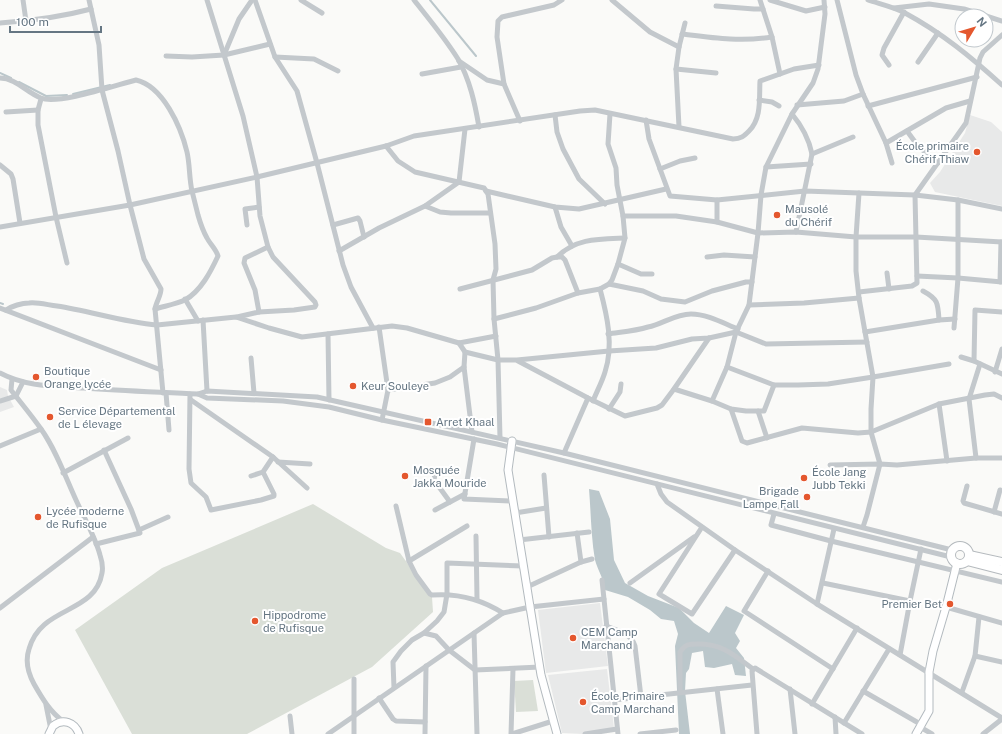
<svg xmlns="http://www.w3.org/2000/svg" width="1002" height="734" viewBox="0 0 1002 734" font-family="'Public Sans',sans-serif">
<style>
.built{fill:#e8e9e9}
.green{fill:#dadfd7}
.water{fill:#bbc7cb}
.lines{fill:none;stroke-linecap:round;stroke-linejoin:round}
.stream{stroke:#bbc7cb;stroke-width:2}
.secondary-casing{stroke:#b3babf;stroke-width:9}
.primary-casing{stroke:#b5babe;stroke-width:10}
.street{stroke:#c3c8cc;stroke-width:5}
.secondary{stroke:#fff;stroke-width:7}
.primary{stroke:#fff;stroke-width:8}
.poi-dot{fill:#e4572e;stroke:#fff;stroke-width:1.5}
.labels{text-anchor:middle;stroke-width:4;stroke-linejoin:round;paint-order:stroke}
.poi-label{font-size:11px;fill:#657683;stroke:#fff;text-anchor:start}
</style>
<rect width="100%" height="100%" fill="#fafaf8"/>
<g class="built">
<polygon points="970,115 991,122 1002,132 1002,206 935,192 930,183 940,172 965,133"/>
<polygon points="0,387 7,390 8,396 14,407 0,412"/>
<polygon points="600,603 608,666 546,673 538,610"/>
<polygon points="607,669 614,728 583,734 562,733 548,675"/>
</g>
<g class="green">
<polygon points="313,504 386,548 400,553 432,597 433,612 372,667 247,734 132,734 75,630 162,568"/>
<polygon points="533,680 538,711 516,712 514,681"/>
</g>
<path class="water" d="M589,489L599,491L610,519L614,560L625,583L648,596L679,608L694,623L709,633L726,606L744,615L735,633L740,641L736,648L744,658L746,676L735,675L732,664L714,668L705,667L703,651L692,653L689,669L686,673L685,691L690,734H679L675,646L678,634L674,621L661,619L650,610L628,597L605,590C604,579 598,571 595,560C591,537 591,513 589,489Z"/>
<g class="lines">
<g class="stream">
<polyline points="430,0 476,56"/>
<polyline points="0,73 11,78"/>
<polyline points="19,82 46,96 67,95"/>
<polyline points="73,94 110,85"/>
<polyline points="0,303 3,304"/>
</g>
<defs>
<g id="secondary">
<polyline points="512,441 508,470 541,675 557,734"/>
<path d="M49,734L53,726C63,718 75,722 79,734"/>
<polyline points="916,734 929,711 929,672 933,651 946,607 957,563"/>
</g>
<g id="primary">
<circle cx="960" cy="555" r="9"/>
<polyline points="969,555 1002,562"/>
<polyline points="967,561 1002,570"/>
</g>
</defs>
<use href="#secondary" class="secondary-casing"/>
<use href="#primary" class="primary-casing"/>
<g class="street">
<polyline points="23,0 26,21"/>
<path d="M89,0L99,45L102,90L118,151L130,205L144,259L161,289C161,296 156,302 155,309L163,393"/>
<polyline points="207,0 243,116 257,177 260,216 268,247 273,257 315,302 316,305 315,307 294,310 259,312"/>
<polyline points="255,0 275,57 297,91 317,163 343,265 351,287 373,328"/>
<polyline points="301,0 322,13"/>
<path d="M414,0C429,19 445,38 458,59C470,80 475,104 479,127"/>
<polyline points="612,0 650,32 679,47"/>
<polyline points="760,0 772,37 780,74"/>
<polyline points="770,0 806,11 825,7"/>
<polyline points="837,0 856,75 863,94 886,143 892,163"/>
<path d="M868,0C880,4 894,7 905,13C942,33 971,57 1002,85"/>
<polyline points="716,6 754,9 763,9"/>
<polyline points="894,8 929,4 964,9 986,16"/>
<polyline points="986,16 1002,21"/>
<path d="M0,23C31,21 61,17 91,9"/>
<path d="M682,34C714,38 741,42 772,37"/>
<polyline points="224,55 239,19 252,0"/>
<polyline points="166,56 192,57 224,55 270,44"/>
<polyline points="275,57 314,59 338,71"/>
<polyline points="459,61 487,80 504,84 520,121"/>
<polyline points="918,62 938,33"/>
<polyline points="889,65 882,55 884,48 904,12"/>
<polyline points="676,69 716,73"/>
<polyline points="422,74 461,67"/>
<path d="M0,78C16,78 27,93 41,98C58,105 116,85 136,80C163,86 181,127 187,152C190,165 189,178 192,191C194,199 196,207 198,215C200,222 203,231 207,238C210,244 216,249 218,256C211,271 201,291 185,300C176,304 165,306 155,309"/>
<polyline points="504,84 497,37 498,21 502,17 554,5 562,0"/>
<polyline points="41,99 38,110 38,125 56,217 67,263"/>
<polyline points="759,100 772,102 779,106"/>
<polyline points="797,105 844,101 863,94"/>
<polyline points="868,106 977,77"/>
<polyline points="6,112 38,110"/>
<path d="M792,114C802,126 809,139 812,154L796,232"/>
<polyline points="555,115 557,132 563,149 579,179 605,204"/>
<polyline points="646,120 649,139 670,196 717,200 805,191 859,193 915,195 958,200 1002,209"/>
<polyline points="679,127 676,69 679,47 685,23"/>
<polyline points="907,131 918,146 938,163"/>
<polyline points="886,143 946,108 970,101"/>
<polyline points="386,146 398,161 415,172 484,188 488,194 495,244 496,269 493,280 494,319 498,360 500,438"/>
<polyline points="812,154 853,137"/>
<polyline points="0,165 11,174 13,179 20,223"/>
<polyline points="766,167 811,164"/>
<polyline points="660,169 680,161 695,158"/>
<polyline points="486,191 555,207 579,209 666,189"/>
<polyline points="859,193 856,237 856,271 859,298 873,377 871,409 871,432 880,464 867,515 863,527"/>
<polyline points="425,206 440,212 451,213 490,213"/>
<polyline points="555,207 561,227 572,246"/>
<polyline points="623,216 676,216 717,222 758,233 796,232 856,237 916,237 1002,242"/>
<polyline points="717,222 717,200"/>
<polyline points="247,225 245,209 259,207"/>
<polyline points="333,225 358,218 360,221 364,237"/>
<path d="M0,227L130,205L257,177L386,146L414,136L580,111L595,110L733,139C741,139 744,136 749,131C762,118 759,98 760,81L794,69L819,65"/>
<polyline points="339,251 379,228 425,206 459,182 465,129"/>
<path d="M557,257C576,238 599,239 625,238"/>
<polyline points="707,257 724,255 755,257"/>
<polyline points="618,264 641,274 652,274"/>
<polyline points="887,273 889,289"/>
<polyline points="917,276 958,278 1002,282"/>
<polyline points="1000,282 1001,242"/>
<polyline points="609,284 643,291 661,299 685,302 712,291 746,282 752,282"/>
<polyline points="460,289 532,270 552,258 557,257 562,257 565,260 578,293"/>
<path d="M923,291C938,299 938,303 939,320"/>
<polyline points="859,292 912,286 917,283 915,195 966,123 980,58 983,52 1002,35"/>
<polyline points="185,299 198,321"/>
<polyline points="749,305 804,303 859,298"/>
<polyline points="0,308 161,370"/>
<path d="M6,310C12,306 22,303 29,303C38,302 48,305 57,306C90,311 123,322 157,325L236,317L269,328L302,337L392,326L407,328L459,343L496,336"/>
<polyline points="237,317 259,312 255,290 244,263 245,258 268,247"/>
<polyline points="494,319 536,308 578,293 600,289 609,284 612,280 618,264 625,238 623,216 617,185 616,168 608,144 610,114"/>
<polyline points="203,320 207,391"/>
<polyline points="379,327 388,390 382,420"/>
<polyline points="954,328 958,278 958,200"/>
<polyline points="865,332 939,320 955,319"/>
<polyline points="328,334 329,400"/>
<path d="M608,334C621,332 635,331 648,327C663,324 675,314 691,314C707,314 723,323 738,329"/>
<polyline points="459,343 465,352 464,367 472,432"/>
<polyline points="465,352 498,360 517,360 609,351 656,348 692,339 709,338 736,332 766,344 867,342"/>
<polyline points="961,357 974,361 1002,374"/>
<polyline points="251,358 254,393"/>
<polyline points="518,361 588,398 625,416 657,408 662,405 674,389 709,338"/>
<polyline points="974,361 975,310 1002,312"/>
<polyline points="727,367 774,385 798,385 828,384 873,377 949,364"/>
<polyline points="995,372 1002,349"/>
<path d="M0,373C26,387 55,386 84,388C122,391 160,392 198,394L207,398L283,401L329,407L382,420L497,444L951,557"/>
<path d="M12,379L11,390C21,403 32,416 41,429C56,450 65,476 76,500C84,518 95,536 100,555C102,561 103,568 102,573C95,615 41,605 29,649C25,661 28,673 34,684C42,698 50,712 64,722"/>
<polyline points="674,389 712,401 731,409 746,411 764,411 774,385"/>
<polyline points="388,390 435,383 450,377 464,367"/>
<polyline points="166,393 169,430"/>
<polyline points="190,394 189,469 191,483 206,497 211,510 261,500 274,496 274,494 263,472 273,457"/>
<polyline points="198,394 207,391 317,397 564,453 952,550"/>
<polyline points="16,396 23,382"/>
<polyline points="191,400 273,457 307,488"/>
<polyline points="0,401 16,396"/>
<path d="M593,401C597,391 602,382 605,372C614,345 607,315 600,289"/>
<polyline points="712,401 727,367 736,332 749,305 758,233 761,195 766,167 792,114 813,83 818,69 825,14 824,0"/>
<polyline points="939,404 947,461"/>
<polyline points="609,409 620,392 621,384"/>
<polyline points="731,409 742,441 747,443 802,428 858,433 871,432 939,404 985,395 994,394 1002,398"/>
<polyline points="758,411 767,438"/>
<polyline points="474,439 464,499 513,501"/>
<polyline points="0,446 41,429"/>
<polyline points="564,453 588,398"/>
<polyline points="976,458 969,399 980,364"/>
<polyline points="278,462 310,464"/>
<polyline points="830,465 880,464 897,465 976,458 1002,458"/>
<polyline points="439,470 435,474 434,480 450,502"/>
<polyline points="63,473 128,438"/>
<polyline points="544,475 549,537"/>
<polyline points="251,476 263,472"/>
<polyline points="657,484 661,494 667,502 735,550 817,604 1002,718"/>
<polyline points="967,486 963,501 964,503 1002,514"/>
<path d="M396,506L409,561L416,575L430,594L432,595C458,593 481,599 503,613"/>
<polyline points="435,510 465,494"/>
<polyline points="994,512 1000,490"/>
<polyline points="515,513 546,508"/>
<polyline points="774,514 771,525 831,541 1002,582"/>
<polyline points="702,527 659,594 692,614 735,550"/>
<polyline points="139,530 168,517"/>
<polyline points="577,533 581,562"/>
<polyline points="476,536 477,599"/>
<polyline points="519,540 589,532"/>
<polyline points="96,544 140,533 131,509 104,450"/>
<polyline points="409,561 467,526"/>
<polyline points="768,571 744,611 833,669"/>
<polyline points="602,580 618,734"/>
<polyline points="630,583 694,537"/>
<polyline points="823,583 910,601"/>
<polyline points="527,587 581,562 592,559"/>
<polyline points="817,604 834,529"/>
<polyline points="946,607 1002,623"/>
<polyline points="0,608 93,537"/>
<path d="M606,626C618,631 631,633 635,646L641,697"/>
<polyline points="424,633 436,636 449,650 475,670 540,667"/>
<polyline points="474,633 477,734"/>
<polyline points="900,655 910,601 921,549"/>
<polyline points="975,656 1002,662"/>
<polyline points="354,679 354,734"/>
<polyline points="394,688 393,662 401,651 412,640 424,633 437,621 444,612 447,594 447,563 523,566"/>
<polyline points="717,689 723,734"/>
<polyline points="790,689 795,734"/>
<polyline points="863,691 922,725"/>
<path d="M680,692V652C685,644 689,644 698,644C723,644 734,655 753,669"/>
<polyline points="962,692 975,656 979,617"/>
<polyline points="379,698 393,719 396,721 425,722"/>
<polyline points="614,700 752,685"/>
<polyline points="812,704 857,628"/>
<polyline points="46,705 51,730"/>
<polyline points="290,716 292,734"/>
<polyline points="835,717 836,734"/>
<polyline points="844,723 889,649"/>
<polyline points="920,727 932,734"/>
<polyline points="328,734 503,613 530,607 604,599"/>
<polyline points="425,734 426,666"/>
<polyline points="511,734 513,669"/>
<polyline points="512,734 553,721"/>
<polyline points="585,734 617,729"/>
<polyline points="640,734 676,730"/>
<polyline points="757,734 752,671 755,668 862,734"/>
<polyline points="983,734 1002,719"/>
</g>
<use href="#secondary" class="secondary"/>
<use href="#primary" class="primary"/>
</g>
<g class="poi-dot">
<circle cx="977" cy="152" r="4"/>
<circle cx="777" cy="215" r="4"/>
<circle cx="36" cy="377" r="4"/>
<circle cx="353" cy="386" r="4"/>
<circle cx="50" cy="417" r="4"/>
<rect x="424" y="418" width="8" height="8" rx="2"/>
<circle cx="405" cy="476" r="4"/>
<circle cx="804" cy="478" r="4"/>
<circle cx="807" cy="497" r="4"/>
<circle cx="38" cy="517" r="4"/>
<circle cx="950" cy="604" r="4"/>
<circle cx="255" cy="621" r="4"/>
<circle cx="573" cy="638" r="4"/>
<circle cx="583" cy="702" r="4"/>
</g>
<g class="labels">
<g class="poi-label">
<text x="969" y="150" text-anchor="end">École primaire<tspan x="969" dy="13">Chérif Thiaw</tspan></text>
<text x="785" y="213">Mausolé<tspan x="785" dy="13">du Chérif</tspan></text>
<text x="44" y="375">Boutique<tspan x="44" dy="13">Orange lycée</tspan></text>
<text x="361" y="390">Keur Souleye</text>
<text x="58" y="415">Service Départemental<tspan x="58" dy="13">de L élevage</tspan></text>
<text x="436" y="426">Arret Khaal</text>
<text x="413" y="474">Mosquée<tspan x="413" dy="13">Jakka Mouride</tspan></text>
<text x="812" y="476">École Jang<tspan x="812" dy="13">Jubb Tekki</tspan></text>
<text x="799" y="495" text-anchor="end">Brigade<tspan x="799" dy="13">Lampe Fall</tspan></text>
<text x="46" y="515">Lycée moderne<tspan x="46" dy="13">de Rufisque</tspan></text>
<text x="942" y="608" text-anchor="end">Premier Bet</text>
<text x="263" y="619">Hippodrome<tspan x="263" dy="13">de Rufisque</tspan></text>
<text x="581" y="636">CEM Camp<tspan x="581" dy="13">Marchand</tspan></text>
<text x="591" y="700">École Primaire<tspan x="591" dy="13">Camp Marchand</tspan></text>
</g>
</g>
<g transform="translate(974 28) rotate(52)"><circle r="19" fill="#ffffff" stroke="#c1c8cd"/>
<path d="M0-3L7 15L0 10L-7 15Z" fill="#e4572e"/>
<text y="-6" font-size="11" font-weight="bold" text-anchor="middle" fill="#657683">N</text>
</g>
<path d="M10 26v6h91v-6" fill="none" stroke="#657683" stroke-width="2"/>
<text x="16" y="26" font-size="12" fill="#657683" stroke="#ffffff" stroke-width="3" paint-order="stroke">100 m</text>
</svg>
